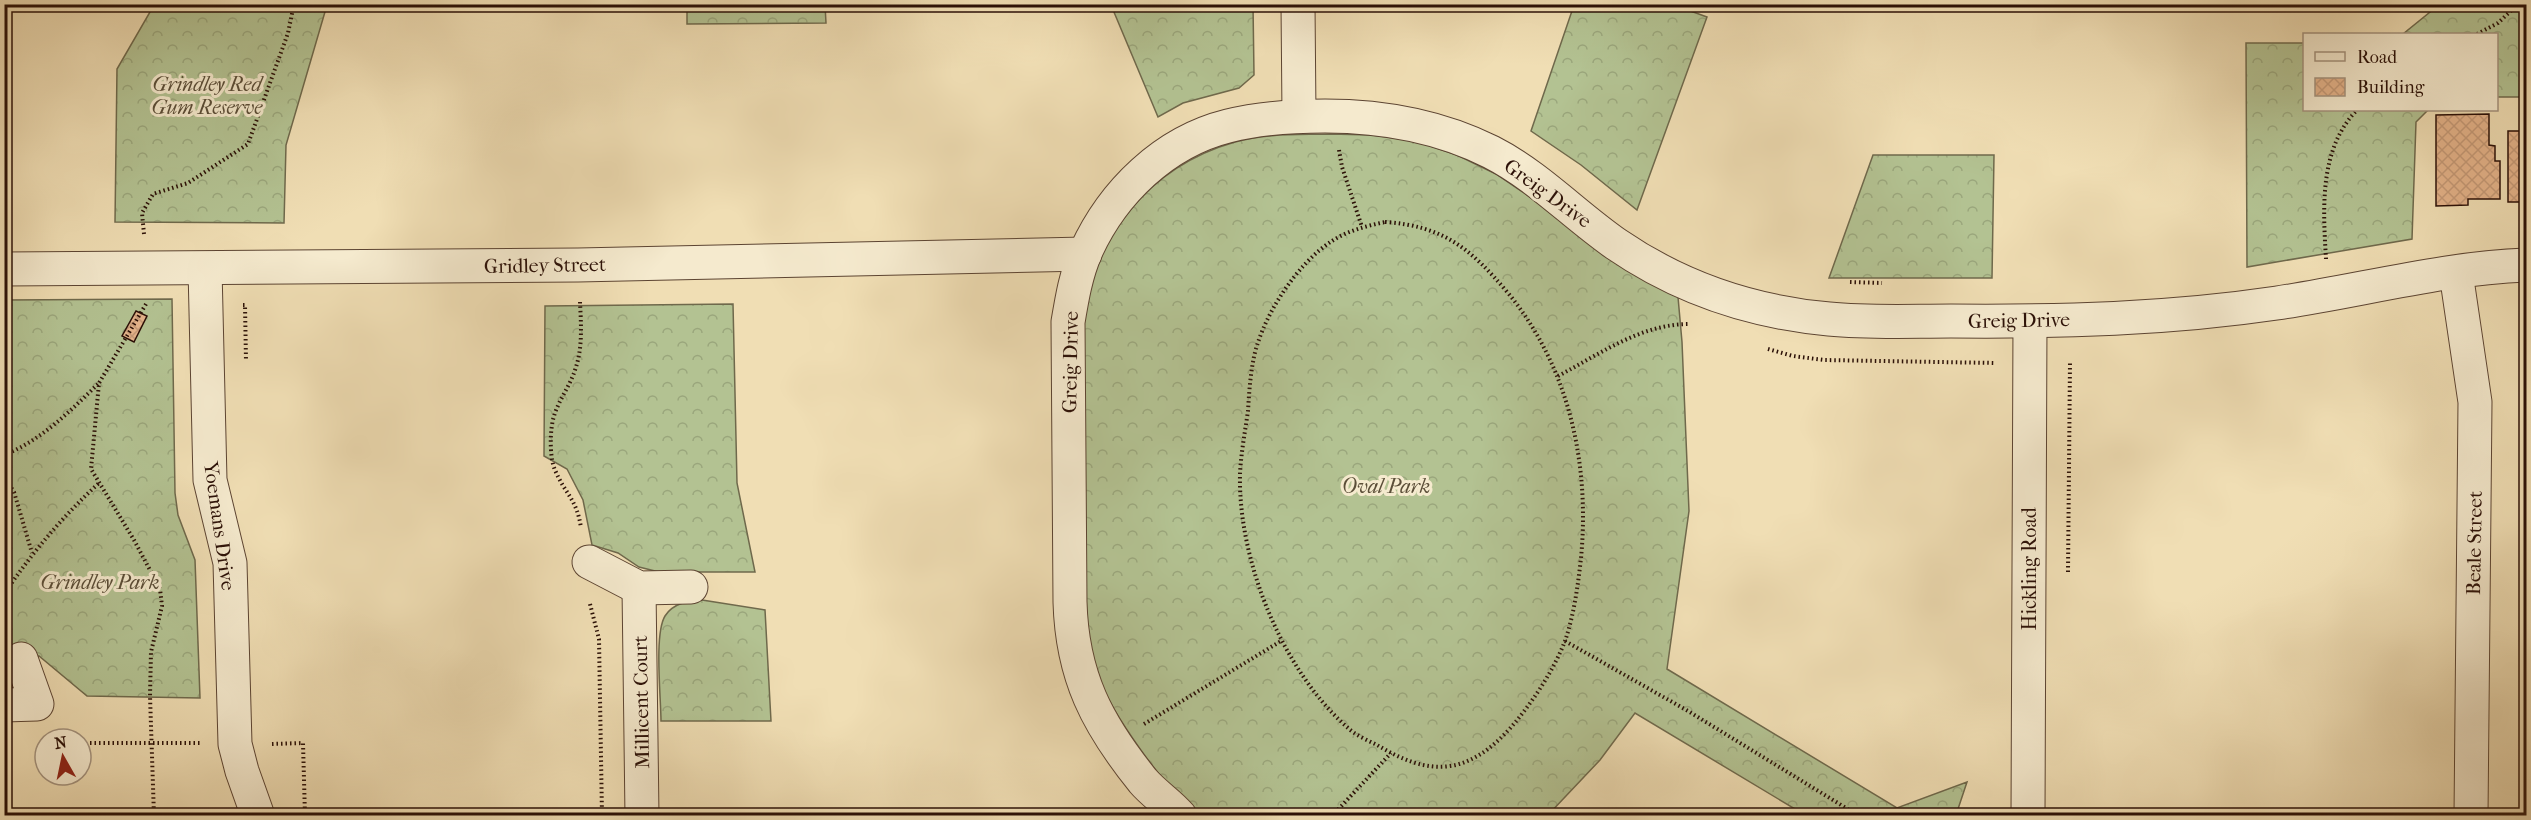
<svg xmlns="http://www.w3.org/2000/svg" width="2531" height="820" viewBox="0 0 2531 820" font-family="'IM FELL French Canon',serif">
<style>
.forest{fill:url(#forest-crowns);stroke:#6f694c;stroke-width:1.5}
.building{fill:url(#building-cross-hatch);stroke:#2b1007;stroke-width:1.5}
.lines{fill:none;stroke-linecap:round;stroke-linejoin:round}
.minor-casing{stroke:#5c4432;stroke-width:35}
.path{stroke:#2b1007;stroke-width:4;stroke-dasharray:1.5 3;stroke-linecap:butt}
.minor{stroke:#f5eace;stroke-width:33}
.labels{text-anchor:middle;stroke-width:6;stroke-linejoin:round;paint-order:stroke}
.park-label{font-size:20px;font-style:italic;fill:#5b4e38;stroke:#f5eace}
.street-label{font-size:20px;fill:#2b1007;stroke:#f5eace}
</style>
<defs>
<pattern id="forest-crowns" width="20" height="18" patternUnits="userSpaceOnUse" patternTransform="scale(1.5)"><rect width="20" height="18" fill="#b3c292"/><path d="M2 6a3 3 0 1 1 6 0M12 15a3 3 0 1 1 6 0" fill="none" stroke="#9aa67c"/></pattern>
<pattern id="building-cross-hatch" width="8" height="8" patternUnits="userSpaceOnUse" patternTransform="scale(1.5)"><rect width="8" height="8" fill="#e4b38a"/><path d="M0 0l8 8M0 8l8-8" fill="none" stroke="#c49976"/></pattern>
</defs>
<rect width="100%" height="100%" fill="#f0deb4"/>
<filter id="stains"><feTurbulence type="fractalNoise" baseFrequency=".00333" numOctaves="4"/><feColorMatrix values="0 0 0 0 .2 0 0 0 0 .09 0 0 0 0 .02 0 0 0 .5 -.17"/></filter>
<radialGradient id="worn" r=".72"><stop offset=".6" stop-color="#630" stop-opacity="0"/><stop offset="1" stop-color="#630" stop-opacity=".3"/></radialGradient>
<g class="forest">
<polygon points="2440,4 2526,5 2526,97 2497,97 2496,34 2403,34"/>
<polygon points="154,5 327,5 286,145 284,223 115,222 117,69"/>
<polygon points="687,5 825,5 826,23 687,24"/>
<polygon points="1111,5 1253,5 1254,75 1239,88 1183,103 1158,117"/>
<polygon points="1574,5 1674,5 1707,17 1637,210 1581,165 1531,131"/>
<polygon points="2246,43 2304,43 2304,110 2428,110 2416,122 2412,239 2247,267"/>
<path d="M1330,134L1372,135L1416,141L1457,155L1496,174L1678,297L1682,342L1689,511L1667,669L1897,808L1967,782L1956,815H1805L1635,713L1600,760L1548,815H1196C1165,787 1112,715 1098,676C1091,655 1088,634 1086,613C1085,550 1085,488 1084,426C1084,393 1080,358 1083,326C1091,238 1150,166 1235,142C1266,133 1299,135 1330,134Z"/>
<polygon points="1873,155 1994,155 1992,278 1829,278"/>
<polygon points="172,299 175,493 178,515 195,560 200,698 87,696 39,656 5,657 4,300"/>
<polygon points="733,304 737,483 755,572 659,572 639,567 618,553 592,545 583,500 567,469 544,456 545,306"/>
<path d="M702,600L765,610L771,721H661C661,698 654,634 665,616C673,603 688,601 702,600Z"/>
</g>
<g class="building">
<polygon points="2524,107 2526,107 2526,202 2508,202 2508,131 2523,131"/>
<polygon points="2489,114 2489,145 2495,146 2495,161 2500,161 2500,199 2468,199 2468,205 2436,206 2436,115"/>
<polygon points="136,311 147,316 134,342 122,336"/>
</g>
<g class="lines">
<defs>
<g id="minor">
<polyline points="1298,4 1299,116"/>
<polyline points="4,269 578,265 1085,254"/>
<polyline points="205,269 210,480 230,563 235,744 242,771 258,816"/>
<polyline points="2456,273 2475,402 2471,816"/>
<polyline points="589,562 639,588 691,587"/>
<polyline points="639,588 642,816"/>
<polyline points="4,705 37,704 21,659"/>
<path d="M1180,816C1169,803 1154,794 1143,781C1097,724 1072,676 1070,602L1068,322C1072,298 1076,274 1086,251C1113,192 1164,142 1228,126C1260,118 1292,116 1325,116C1382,116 1439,126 1491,152C1538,176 1573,214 1616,244C1680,288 1751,312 1829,319C1869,323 1910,321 1951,321C2060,322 2169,319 2277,303C2359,291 2443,268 2526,265"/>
<polyline points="2028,816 2030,322"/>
</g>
</defs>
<use href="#minor" class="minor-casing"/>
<g class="path">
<polyline points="2477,34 2498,23 2518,4"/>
<polyline points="1339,150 1342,167 1362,227"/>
<path d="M1385,222C1444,226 1471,249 1508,293C1569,367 1590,464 1581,558C1578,585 1574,615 1565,641C1554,669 1537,695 1518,719C1501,740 1478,762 1450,766C1424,770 1399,758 1377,745C1367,740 1355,735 1347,727C1282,670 1238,560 1240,474C1241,453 1245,432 1248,411C1249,395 1250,378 1253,362C1260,320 1296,264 1332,241C1347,231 1366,226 1385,222Z"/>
<polyline points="144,234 142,213 153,194 188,183 248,144 288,33 294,4"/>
<path d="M2326,259C2323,208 2319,149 2357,110"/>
<polyline points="1850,282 1882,283"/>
<path d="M580,302C581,324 583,348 575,370C569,389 555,404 552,425C550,437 550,459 555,470C565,494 577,499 581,528"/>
<polyline points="146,304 99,383 91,469 134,540 160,589 162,606 151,652 150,696 154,816"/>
<polyline points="243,305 245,305 246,361"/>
<polyline points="1768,349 1793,356 1824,360 1996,363"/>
<path d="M1558,376C1600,354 1641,324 1689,324"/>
<path d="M4,455C42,440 70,411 98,384"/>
<polyline points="4,477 14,492 32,553"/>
<polyline points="2068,572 2070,362"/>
<path d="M4,594C32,553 62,517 99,483"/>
<polyline points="590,604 599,639 602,816"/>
<polyline points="1565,641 1688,711 1859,816"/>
<polyline points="1144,724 1281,641"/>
<polyline points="81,743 200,743"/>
<polyline points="272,744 303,743 305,816"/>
<polyline points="1332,816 1391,753"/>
</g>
<use href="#minor" class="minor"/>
</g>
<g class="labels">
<g class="park-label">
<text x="207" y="91">Grindley Red<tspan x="207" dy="23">Gum Reserve</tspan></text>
<text x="1386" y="493">Oval Park</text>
<text x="100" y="589">Grindley Park</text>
</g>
<g class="street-label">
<text transform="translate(1548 193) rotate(36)" y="7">Greig Drive</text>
<text transform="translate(545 265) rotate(-1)" y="7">Gridley Street</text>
<text transform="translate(2019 320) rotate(-1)" y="7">Greig Drive</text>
<text transform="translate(1070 362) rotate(-89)" y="7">Greig Drive</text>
<text transform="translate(220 526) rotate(82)" y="7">Yoemans Drive</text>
<text transform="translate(2474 543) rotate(-89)" y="7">Beale Street</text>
<text transform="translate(2029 569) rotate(-90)" y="7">Hickling Road</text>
<text transform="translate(641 702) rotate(-91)" y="7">Millicent Court</text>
</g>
</g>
<rect width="2531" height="820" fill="none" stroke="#f0deb4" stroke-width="24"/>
<rect x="6" y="6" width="2519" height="808" fill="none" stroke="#2b1007" stroke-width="3"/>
<rect x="12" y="12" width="2507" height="796" fill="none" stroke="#2b1007" stroke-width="1.5"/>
<rect x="2303" y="33" width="195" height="78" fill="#f5eace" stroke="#a4937e" stroke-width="1.5"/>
<rect x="2315" y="52" width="30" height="9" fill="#f5eace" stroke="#a4937e" stroke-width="1.5"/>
<text x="2357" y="63" font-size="18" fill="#2b1007">Road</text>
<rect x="2315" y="78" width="30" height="18" fill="url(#building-cross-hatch)" stroke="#a4937e" stroke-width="1.5"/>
<text x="2357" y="93" font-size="18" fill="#2b1007">Building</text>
<g transform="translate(63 757) rotate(351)"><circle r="28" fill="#f5eace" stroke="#a4937e" stroke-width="1.5"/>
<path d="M0-4.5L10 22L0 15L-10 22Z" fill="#8f2418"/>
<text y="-9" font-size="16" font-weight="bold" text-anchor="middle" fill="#2b1007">N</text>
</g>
<rect width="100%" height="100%" filter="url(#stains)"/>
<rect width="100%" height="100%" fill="url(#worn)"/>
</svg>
